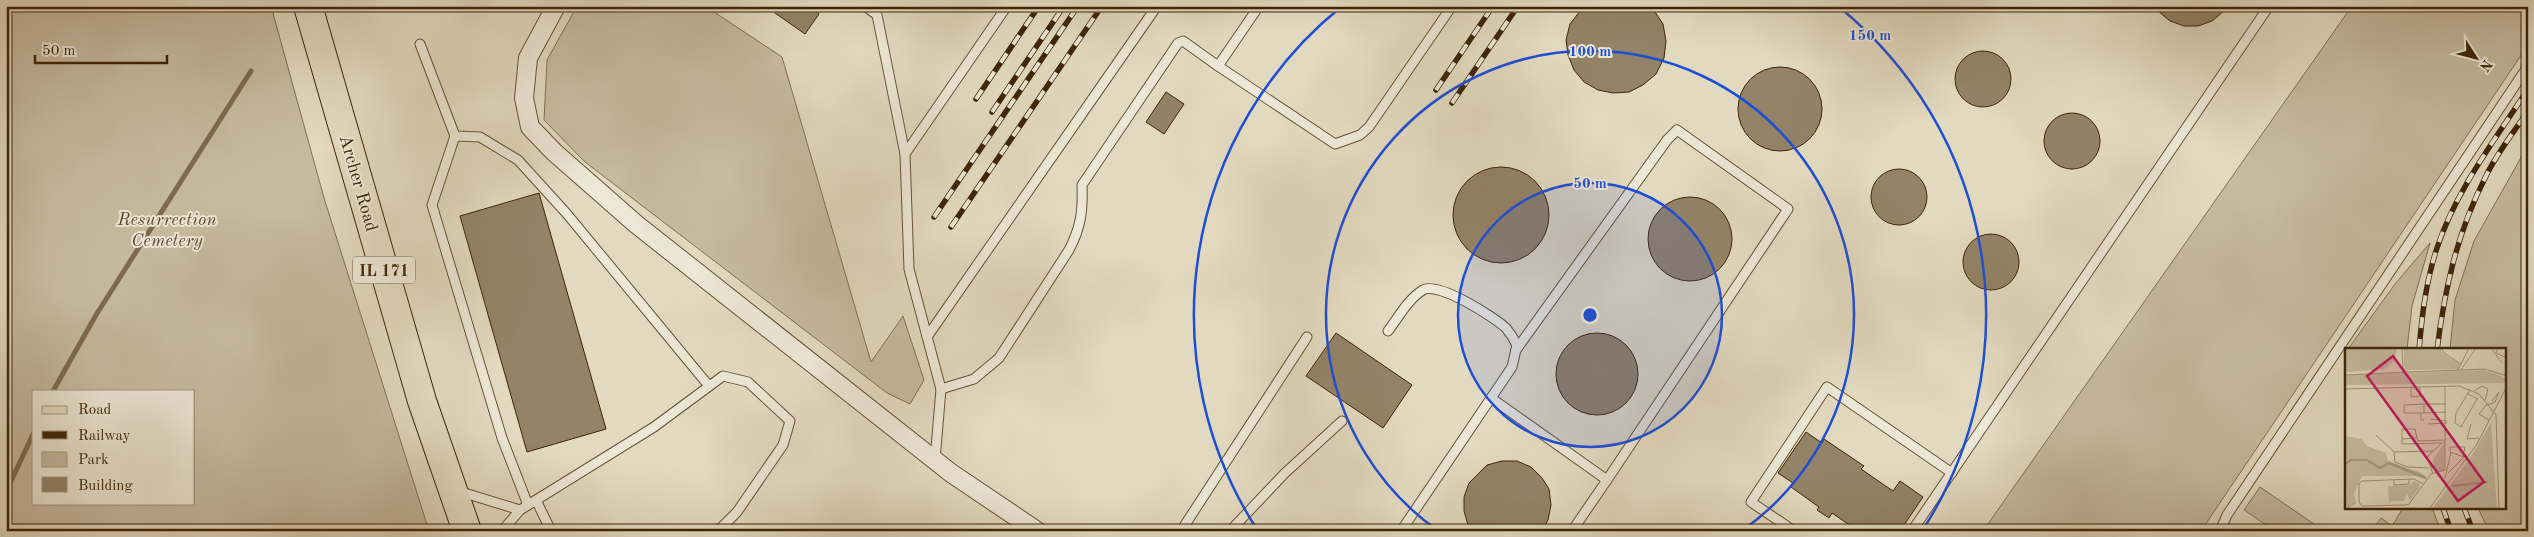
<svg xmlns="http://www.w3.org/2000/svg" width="2534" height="537" viewBox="0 0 2534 537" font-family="'Old Standard TT',serif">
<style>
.green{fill:#c6bba0;stroke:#827053;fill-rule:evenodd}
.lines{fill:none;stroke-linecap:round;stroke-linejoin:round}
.stream{stroke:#7e6c50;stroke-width:5}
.building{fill:#938367;stroke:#3d2506}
.service-casing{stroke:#665234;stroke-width:11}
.minor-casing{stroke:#665234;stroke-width:20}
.primary-casing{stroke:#3d2506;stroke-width:30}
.service{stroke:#ece7d6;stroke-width:9}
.minor{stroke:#ece7d6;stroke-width:18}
.primary{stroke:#e2dac0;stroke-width:28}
.rail-casing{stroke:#3d2506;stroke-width:5.5}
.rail{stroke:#ece7d6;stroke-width:4;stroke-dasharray:11;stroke-linecap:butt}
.ring{fill:none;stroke:#1d4ed8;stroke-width:2.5}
.labels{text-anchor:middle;stroke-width:4;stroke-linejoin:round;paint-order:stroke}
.shield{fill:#ece7d6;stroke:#725f44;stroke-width:1}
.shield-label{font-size:16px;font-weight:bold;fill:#3d2506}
.street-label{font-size:18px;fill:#3d2506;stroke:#ece7d6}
.park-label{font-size:18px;font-style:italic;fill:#5f4a2c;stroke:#ece7d6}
.inset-river{fill:none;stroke:#aa9c81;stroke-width:2.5}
.inset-road{fill:none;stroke:#a09276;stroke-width:1}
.view{fill:#c2185b;fill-opacity:0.15;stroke:#c2185b;stroke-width:2.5}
.inset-edge{fill:none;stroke:#3d2506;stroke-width:2.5}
.centre{fill:#1d4ed8;stroke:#ece7d6;stroke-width:2.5}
.ring-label{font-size:15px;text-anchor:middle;font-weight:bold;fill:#1d4ed8;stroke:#ece7d6;stroke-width:4;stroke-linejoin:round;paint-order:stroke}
</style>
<rect width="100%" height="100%" fill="#e2dac0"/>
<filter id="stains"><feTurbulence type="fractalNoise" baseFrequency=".004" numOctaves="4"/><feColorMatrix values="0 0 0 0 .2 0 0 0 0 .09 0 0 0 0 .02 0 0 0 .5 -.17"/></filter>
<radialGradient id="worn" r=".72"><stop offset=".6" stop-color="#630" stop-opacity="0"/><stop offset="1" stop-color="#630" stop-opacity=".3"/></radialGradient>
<g class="green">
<path d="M6,6H271L324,198L429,531H6ZM34,391H194V503H34Z"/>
<polygon points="577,6 705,6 782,57 871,362 903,316 924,380 910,404 887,393 585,162 544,120 547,60"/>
<polygon points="2352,6 2528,6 2528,45 2201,531 1983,531"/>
<polygon points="2528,145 2528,531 2489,531 2478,508 2505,508 2505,350 2450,349 2455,300 2474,241"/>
<polygon points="2430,243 2412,306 2407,349 2348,349 2395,284"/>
<polygon points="2260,487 2324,531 2275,531 2244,510"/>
<polygon points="2403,508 2432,508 2441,531 2372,531 2381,518 2392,526"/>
</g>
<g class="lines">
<g class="stream">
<polyline points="53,391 96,315 251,71"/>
<polyline points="6,492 34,432"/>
</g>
</g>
<g class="building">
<polygon points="765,6 809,6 819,14 805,34"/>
<polygon points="1584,6 1649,6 1653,9 1663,24 1666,41 1664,58 1656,74 1643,85 1629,92 1613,93 1598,90 1584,82 1574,70 1568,55 1566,40 1570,24"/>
<polygon points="2152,6 2230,6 2212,21 2198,26 2184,26 2170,21"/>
<circle cx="1983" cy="79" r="28"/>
<circle cx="1780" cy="109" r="42"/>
<polygon points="1166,92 1184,104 1164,134 1146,122"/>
<circle cx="2072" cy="141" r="28"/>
<circle cx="1501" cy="215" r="48"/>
<circle cx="1899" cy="197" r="28"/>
<polygon points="539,193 606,429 527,452 460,216"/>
<circle cx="1690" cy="239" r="42"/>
<circle cx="1991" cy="262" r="28"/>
<polygon points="1336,333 1412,385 1383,428 1306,376"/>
<circle cx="1597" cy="374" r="41"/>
<polygon points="1806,432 1822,443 1824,439 1864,466 1861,469 1893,491 1900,481 1923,497 1900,531 1858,531 1832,513 1829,518 1817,510 1819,507 1791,487 1793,483 1778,473"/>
<polygon points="1502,461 1517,461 1531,467 1542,478 1549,489 1551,505 1548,520 1542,531 1473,531 1468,525 1464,511 1464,497 1469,483 1487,465"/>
</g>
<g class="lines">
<defs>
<g id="service">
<polyline points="865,6 877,15 905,154 909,269 941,389 935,460"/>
<polyline points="1259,6 1218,66 1335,144 1360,135 1369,127 1452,6"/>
<polyline points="420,44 455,136 480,137 518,160 567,214 709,386"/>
<polyline points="455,136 432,205 502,438 528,505"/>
<polyline points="905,154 1007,6"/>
<path d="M1388,331C1398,318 1408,299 1423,290C1438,281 1494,317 1506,328C1510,333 1514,339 1517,345L1512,367L1401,531"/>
<polyline points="927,337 1157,6"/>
<polyline points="1516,350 1667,140 1677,130 1788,209 1607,480"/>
<path d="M941,389L974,379L999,358L1069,250C1081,227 1083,211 1082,185L1178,43L1183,41L1218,66"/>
<polyline points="1491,398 1607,480 1572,531"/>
<polyline points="458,491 520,510 502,531"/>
<polyline points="536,500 551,531"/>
<polyline points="520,510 654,427 723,376 748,382 790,421 783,445 737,512 718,531"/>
<polyline points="1181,531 1307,337"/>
<polyline points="1230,531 1285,473 1342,421"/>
<polyline points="1794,531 1751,502 1827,387 1952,473"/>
<polyline points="1912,531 2269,6"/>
<polyline points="2220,531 2227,515 2528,66"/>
</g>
<polyline id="minor" points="556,6 528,58 524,98 530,127 554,152 636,224 951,473 1037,531"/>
<polyline id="primary" points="308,6 422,401 467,531"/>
</defs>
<use href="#service" class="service-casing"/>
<use href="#minor" class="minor-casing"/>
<use href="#primary" class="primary-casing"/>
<use href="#service" class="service"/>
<use href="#minor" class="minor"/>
<use href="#primary" class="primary"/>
<defs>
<g id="rail">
<polyline points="1436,90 1493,6"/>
<polyline points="976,99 1039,6"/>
<polyline points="1452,103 1518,6"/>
<polyline points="992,112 1064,6"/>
<polyline points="934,217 1078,6"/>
<polyline points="951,227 1102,6"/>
<path d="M2419,350C2422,315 2426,281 2437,248C2456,190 2495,140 2528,89"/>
<path d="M2437,350C2445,287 2457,233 2486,176C2497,153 2514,132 2528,111"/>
<polyline points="2443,508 2451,531"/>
<polyline points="2464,508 2473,531"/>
</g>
</defs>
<use href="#rail" class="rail-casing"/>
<use href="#rail" class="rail"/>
</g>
<circle cx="1590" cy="315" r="132" fill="#1d4ed8" fill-opacity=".12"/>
<g class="ring">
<circle cx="1590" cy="315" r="132"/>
<path d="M1437 530A264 264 0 1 1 1743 530"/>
<path d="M1258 531A396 396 0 0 1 1341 7M1839 7A396 396 0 0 1 1922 531"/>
</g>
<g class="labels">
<rect class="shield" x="353" y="256.5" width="62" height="27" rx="4"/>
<g class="shield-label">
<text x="384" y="276">IL 171</text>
</g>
<g class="street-label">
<text transform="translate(359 183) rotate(74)" y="6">Archer Road</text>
</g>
<g class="park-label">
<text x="167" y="225">Resurrection<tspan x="167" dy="21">Cemetery</tspan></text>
</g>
</g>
<g transform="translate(2345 348)">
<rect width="161" height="161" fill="#e2dac0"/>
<path d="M0,0H52V1L49,13L40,21L6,24L0,23ZM59,0H95L98,6L115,16L113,21L62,22L59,18ZM139,22L161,30V35L0,37V27ZM146,75L152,161H87L123,113ZM0,88L17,91L22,98L41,105L43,113L77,125L82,131L70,128H17L9,146L11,156L2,161ZM100,93L99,122L90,124L88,112ZM68,133L74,135L75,139L65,152L62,146L59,153H46L44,156L43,138L66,137Z" fill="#c6bba0"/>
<path class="inset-river" d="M0,116L6,112H22L35,120L44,115L81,130M107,138L143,134"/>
<path class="inset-road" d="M57,0L58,20L63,24L116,22L131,0M96,0L99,5L116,16M146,0L157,15M153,0L151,5L162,10M113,22L124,0M116,22L140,21L162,28M0,27L62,24M66,39V49L75,48V39M0,41L114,38L134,46L151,67L154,161M125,41L123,46L133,51M129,43L137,38L143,41L140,52M123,45L111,65L110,75L116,79L132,51M142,56L134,66L144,72M143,57L150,54L154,44L147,53M76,65H59V57L79,56M79,65V56H101M85,71L102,73M79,72H76V65L101,64M83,76L102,75M126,76L122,91L134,90M31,87L49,104L50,114L63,119L84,120M72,90L73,93L98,92M57,91L72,90L70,81H57V96L96,95M49,104L88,103M118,108L120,99H105V104L119,109M103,125L119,109M88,126L82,109L102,90M100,130L106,104M49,132V137L64,136V131M78,136L69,131L17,133L14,136V154L17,158L61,157L64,156L86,126L100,122V39M84,161L132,96L162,38"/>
<path class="view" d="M48,8L139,134L113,153L22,28Z"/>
<rect width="161" height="161" class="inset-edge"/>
</g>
<circle cx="1590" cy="315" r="8" class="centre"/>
<g class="ring-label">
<text x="1870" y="40">150 m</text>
<text x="1590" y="56">100 m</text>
<text x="1590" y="188">50 m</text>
</g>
<rect width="2534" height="537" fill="none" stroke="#e2dac0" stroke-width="25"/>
<rect x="8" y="8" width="2519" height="522" fill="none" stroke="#3d2506" stroke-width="2.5"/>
<rect x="12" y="12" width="2509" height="512" fill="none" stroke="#3d2506"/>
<rect x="32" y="390" width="162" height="115" fill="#ece7d6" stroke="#a69983"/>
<rect x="42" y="406" width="25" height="8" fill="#e2dac0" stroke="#a69983"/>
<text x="78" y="414" font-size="15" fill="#3d2506">Road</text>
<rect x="42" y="431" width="25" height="8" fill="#3d2506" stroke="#a69983"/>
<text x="78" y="440" font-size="15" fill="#3d2506">Railway</text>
<rect x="42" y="452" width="25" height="15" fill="#c6bba0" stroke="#a69983"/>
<text x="78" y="464" font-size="15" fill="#3d2506">Park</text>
<rect x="42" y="477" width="25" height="15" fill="#938367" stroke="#a69983"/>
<text x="78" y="490" font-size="15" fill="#3d2506">Building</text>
<g transform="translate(2476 58) rotate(126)" stroke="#ece7d6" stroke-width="4" paint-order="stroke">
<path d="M0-4L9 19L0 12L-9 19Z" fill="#3d2506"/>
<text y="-8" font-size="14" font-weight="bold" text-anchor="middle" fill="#3d2506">N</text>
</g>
<path d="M35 55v8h132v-8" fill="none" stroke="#3d2506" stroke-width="2.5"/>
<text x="42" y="55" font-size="15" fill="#3d2506" stroke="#ece7d6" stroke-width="4" paint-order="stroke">50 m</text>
<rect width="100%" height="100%" filter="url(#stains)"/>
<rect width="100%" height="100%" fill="url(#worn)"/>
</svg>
